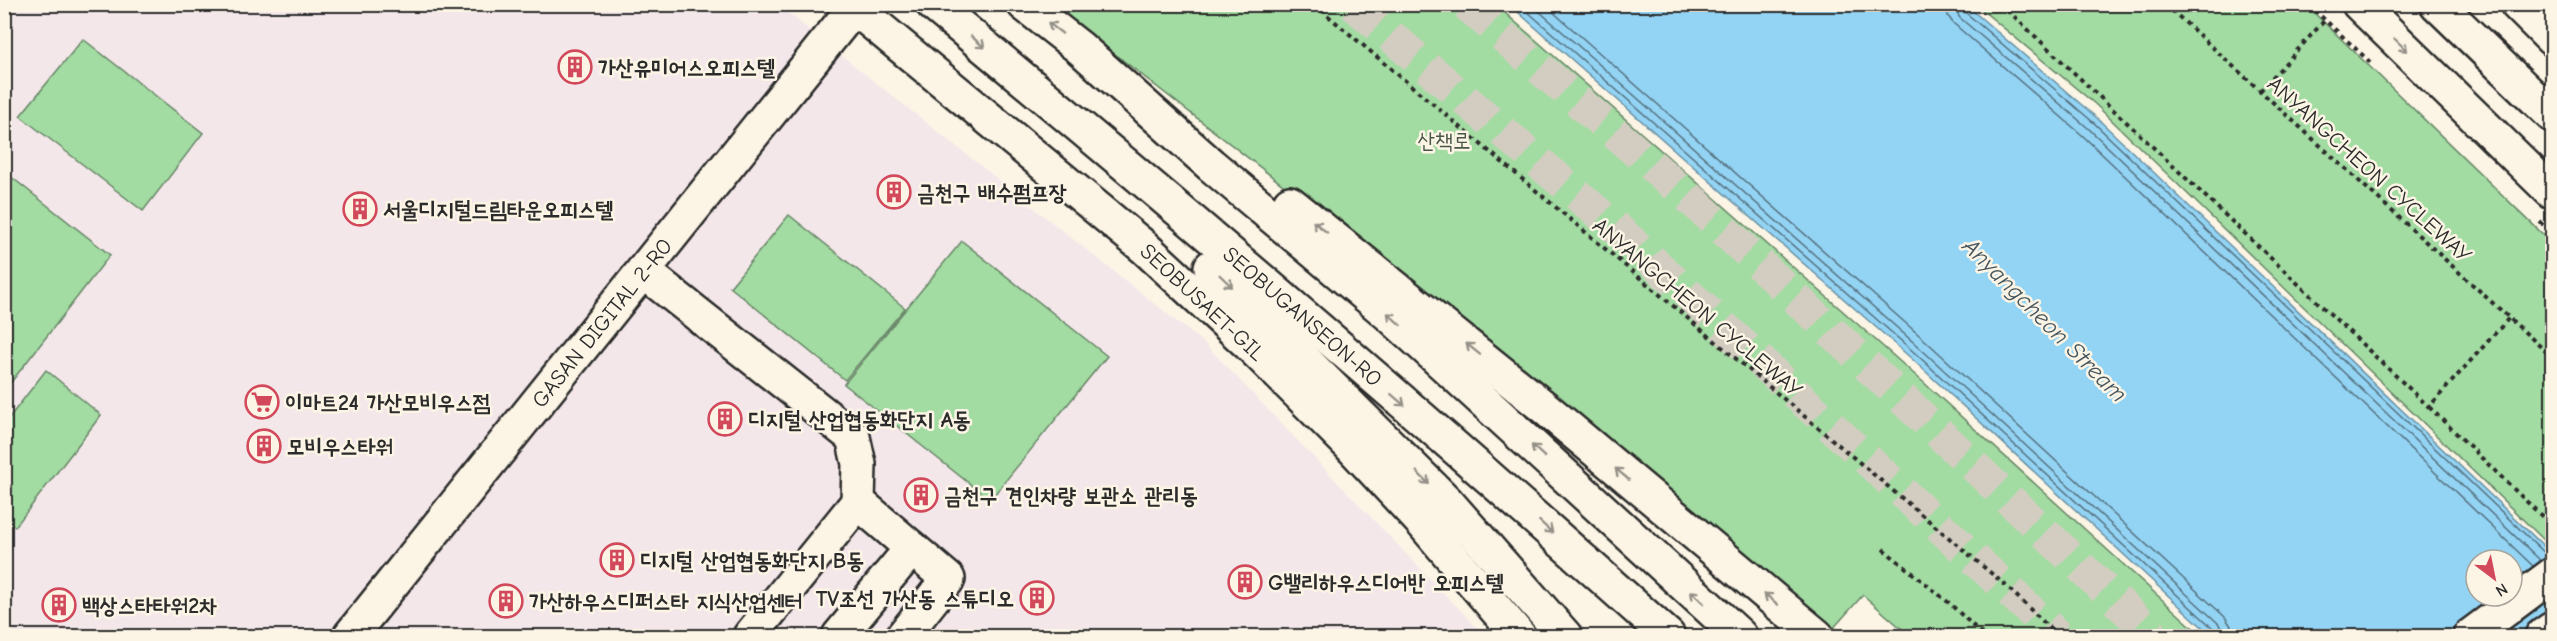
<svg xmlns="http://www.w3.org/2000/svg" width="2557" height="641" viewBox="0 0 2557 641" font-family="'Comic Neue','Poor Story',sans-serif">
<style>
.built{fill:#f4e7ea}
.green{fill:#a2dca2;stroke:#668466;stroke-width:1.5}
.water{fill:#93d4f5;stroke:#6990a4;stroke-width:1.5;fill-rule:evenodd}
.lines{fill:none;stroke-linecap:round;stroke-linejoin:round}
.shore{stroke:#556f7c;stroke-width:1.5}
.highway-tunnel{stroke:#d2cdc0;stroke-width:33;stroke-dasharray:33 16;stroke-linecap:butt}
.minor-casing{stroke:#2b2b2b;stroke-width:38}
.major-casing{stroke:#2b2b2b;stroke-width:38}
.path{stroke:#2b2b2b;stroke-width:4;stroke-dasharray:4.5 4.5;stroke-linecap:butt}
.minor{stroke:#fcf5e5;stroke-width:33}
.major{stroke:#fcf5e5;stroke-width:33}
.oneway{stroke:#949088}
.labels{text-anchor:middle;stroke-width:5;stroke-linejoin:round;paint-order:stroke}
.poi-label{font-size:22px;font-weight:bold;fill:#2b2b2b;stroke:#fcf5e5;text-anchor:start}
.park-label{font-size:22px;fill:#495749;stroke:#fcf5e5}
.street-label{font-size:22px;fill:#2b2b2b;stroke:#fcf5e5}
.water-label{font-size:24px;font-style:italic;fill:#45555e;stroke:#fcf5e5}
</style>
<rect width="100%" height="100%" fill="#fcf5e5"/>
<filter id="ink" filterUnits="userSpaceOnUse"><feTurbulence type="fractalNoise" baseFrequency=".0167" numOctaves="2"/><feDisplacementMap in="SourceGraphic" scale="12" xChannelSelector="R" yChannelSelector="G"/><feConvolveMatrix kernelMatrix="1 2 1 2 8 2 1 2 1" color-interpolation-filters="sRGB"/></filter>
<g filter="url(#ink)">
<polygon class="built" points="4,5 778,5 1204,343 1485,636 5,636"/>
<g class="green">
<polygon points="1052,5 1496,5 1922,381 2202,636 1910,636 1863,595 1830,632 1451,316"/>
<polygon points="1976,5 2306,5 2552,243 2552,533 2544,540 2095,104"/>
<polygon points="83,39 203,133 143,211 20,116"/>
<polygon points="5,172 110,255 5,390"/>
<polygon points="789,215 905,308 845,380 730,287"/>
<polygon points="962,241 1107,356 990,500 844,384"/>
<polygon points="46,370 101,415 15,527 5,519 5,423"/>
</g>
<path class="water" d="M1510,5H1966L2097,118L2552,554V636H2212L1912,359ZM2476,560H2512V596H2476Z"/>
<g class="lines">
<g class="shore">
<polyline points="1519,4 1916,354 2214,629 2216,636"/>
<polyline points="1531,4 1921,349 2219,624 2223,636"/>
<polyline points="1544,4 1927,342 2225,617 2231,626 2232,636"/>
<polyline points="1946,4 1948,16 1953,23 2082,135 2533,566"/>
<polyline points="1955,4 1959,17 2088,128 2541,561"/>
<polyline points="1962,4 1965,12 2094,123 2549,557"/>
</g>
<g class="highway-tunnel">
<polyline points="1353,4 1623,234 2058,636"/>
<polyline points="1466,4 1693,201 2154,636"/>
</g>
<defs>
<g id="minor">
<path id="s1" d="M850,4L1144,247L1251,346L1349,444L1422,522L1519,636"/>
<polyline points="643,271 853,437 859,464 858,502"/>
<path id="s2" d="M350,636L854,8"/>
<polyline points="750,636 858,502 948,579 903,636"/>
<polyline points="839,636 912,548"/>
</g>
<g id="major">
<path id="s3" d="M933,4C1182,210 1428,421 1668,636"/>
<polyline points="1024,4 1080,48 1211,165 1392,317 1740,636"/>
<polyline points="2359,4 2552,192"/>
<polyline points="2437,4 2552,115"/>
<polyline points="2517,4 2552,39"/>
<polyline points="1290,203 1545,408 1817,636"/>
<polyline points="1211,267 1447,502 1565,636"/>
<polyline points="2470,636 2552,575"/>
<polyline points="2542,636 2552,629"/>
</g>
</defs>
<use href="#minor" class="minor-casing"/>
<use href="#major" class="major-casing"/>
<g class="path">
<polyline points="1314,4 2004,584 2058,636"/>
<polyline points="2001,4 2429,407 2509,318"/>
<polyline points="2165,4 2552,357"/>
<polyline points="2308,4 2371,63"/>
<polyline points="2260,91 2325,20"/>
<polyline points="2540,222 2552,234"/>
<polyline points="2429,407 2552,526"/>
<polyline points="1883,549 1948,602 1984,636"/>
</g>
<use href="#minor" class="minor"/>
<use href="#major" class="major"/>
</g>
<defs><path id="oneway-shaft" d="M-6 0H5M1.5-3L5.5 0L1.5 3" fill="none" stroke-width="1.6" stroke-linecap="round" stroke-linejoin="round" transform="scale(1.5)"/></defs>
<g class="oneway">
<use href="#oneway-shaft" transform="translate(1055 28) rotate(-142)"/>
<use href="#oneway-shaft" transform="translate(978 42) rotate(40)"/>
<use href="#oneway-shaft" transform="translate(2401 45) rotate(44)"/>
<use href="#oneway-shaft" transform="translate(1320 227) rotate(-142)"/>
<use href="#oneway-shaft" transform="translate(1226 281) rotate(44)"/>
<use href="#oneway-shaft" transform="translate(1394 319) rotate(-138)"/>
<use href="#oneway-shaft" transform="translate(1473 349) rotate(-141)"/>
<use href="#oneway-shaft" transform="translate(1398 400) rotate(41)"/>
<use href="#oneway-shaft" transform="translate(1538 451) rotate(-137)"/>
<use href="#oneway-shaft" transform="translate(1622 474) rotate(-140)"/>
<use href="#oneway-shaft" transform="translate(1423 478) rotate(45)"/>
<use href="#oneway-shaft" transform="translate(1546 527) rotate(42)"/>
<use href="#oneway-shaft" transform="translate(1697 597) rotate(-137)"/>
<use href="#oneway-shaft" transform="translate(1771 599) rotate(-141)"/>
</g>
</g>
<defs>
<symbol id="building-ring" viewBox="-11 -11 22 22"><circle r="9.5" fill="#fcf5e5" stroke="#d1495b" stroke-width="1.5"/><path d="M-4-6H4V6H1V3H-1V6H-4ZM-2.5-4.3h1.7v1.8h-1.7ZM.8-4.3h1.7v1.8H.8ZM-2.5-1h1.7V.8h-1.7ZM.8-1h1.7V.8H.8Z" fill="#d1495b"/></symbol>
<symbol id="supermarket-ring" viewBox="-11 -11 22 22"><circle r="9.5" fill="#fcf5e5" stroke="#d1495b" stroke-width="1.5"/><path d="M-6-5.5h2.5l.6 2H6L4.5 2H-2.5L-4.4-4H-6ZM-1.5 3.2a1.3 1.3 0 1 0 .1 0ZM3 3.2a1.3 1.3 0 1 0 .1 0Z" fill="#d1495b"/></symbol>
</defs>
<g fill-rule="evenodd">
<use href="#building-ring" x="556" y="48" width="38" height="38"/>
<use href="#building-ring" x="875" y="173" width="38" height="38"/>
<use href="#building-ring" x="341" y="190" width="38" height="38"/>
<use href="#supermarket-ring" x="243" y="383" width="38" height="38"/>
<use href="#building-ring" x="706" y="400" width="38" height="38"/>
<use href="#building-ring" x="245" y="427" width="38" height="38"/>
<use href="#building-ring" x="902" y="476" width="38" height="38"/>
<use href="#building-ring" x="598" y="541" width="38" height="38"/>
<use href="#building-ring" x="1226" y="563" width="38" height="38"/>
<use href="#building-ring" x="1018" y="579" width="38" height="38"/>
<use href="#building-ring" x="487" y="582" width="38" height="38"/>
<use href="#building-ring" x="40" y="586" width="38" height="38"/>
</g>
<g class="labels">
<g class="poi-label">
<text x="598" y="75">가산유미어스오피스텔</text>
<text x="917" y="200">금천구 배수펌프장</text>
<text x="383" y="217">서울디지털드림타운오피스텔</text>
<text x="285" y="410">이마트24 가산모비우스점</text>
<text x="748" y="427">디지털 산업협동화단지 A동</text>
<text x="287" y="454">모비우스타워</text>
<text x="944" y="503">금천구 견인차량 보관소 관리동</text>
<text x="640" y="568">디지털 산업협동화단지 B동</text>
<text x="1268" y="590">G밸리하우스디어반 오피스텔</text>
<text x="1014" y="606" text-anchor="end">TV조선 가산동 스튜디오</text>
<text x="529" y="609">가산하우스디퍼스타 지식산업센터</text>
<text x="82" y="613">백상스타타워2차</text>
</g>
<g class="park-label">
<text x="1444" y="148">산책로</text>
</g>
<g class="street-label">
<text transform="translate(2370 169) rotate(42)" y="8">ANYANGCHEON CYCLEWAY</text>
<text dy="8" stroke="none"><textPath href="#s1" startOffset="462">SEOBUSAET-GIL</textPath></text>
<text transform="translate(1698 307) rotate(40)" y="8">ANYANGCHEON CYCLEWAY</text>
<text dy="8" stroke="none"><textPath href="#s3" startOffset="484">SEOBUGANSEON-RO</textPath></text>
<text dy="8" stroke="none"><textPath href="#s2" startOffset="402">GASAN DIGITAL 2-RO</textPath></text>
</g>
<g class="water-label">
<text transform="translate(2045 320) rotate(45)" y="8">Anyangcheon Stream</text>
</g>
</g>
<rect width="2557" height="641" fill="none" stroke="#fcf5e5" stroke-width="24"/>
<rect x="12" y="12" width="2533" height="617" fill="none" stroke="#2b2b2b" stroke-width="2" filter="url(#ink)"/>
<g transform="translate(2494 578) rotate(148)"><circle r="28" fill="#fcf5e5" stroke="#a8a49b" stroke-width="1.5"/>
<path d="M0-4.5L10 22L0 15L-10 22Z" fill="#d1495b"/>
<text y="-9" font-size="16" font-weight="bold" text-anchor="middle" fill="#2b2b2b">N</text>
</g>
</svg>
